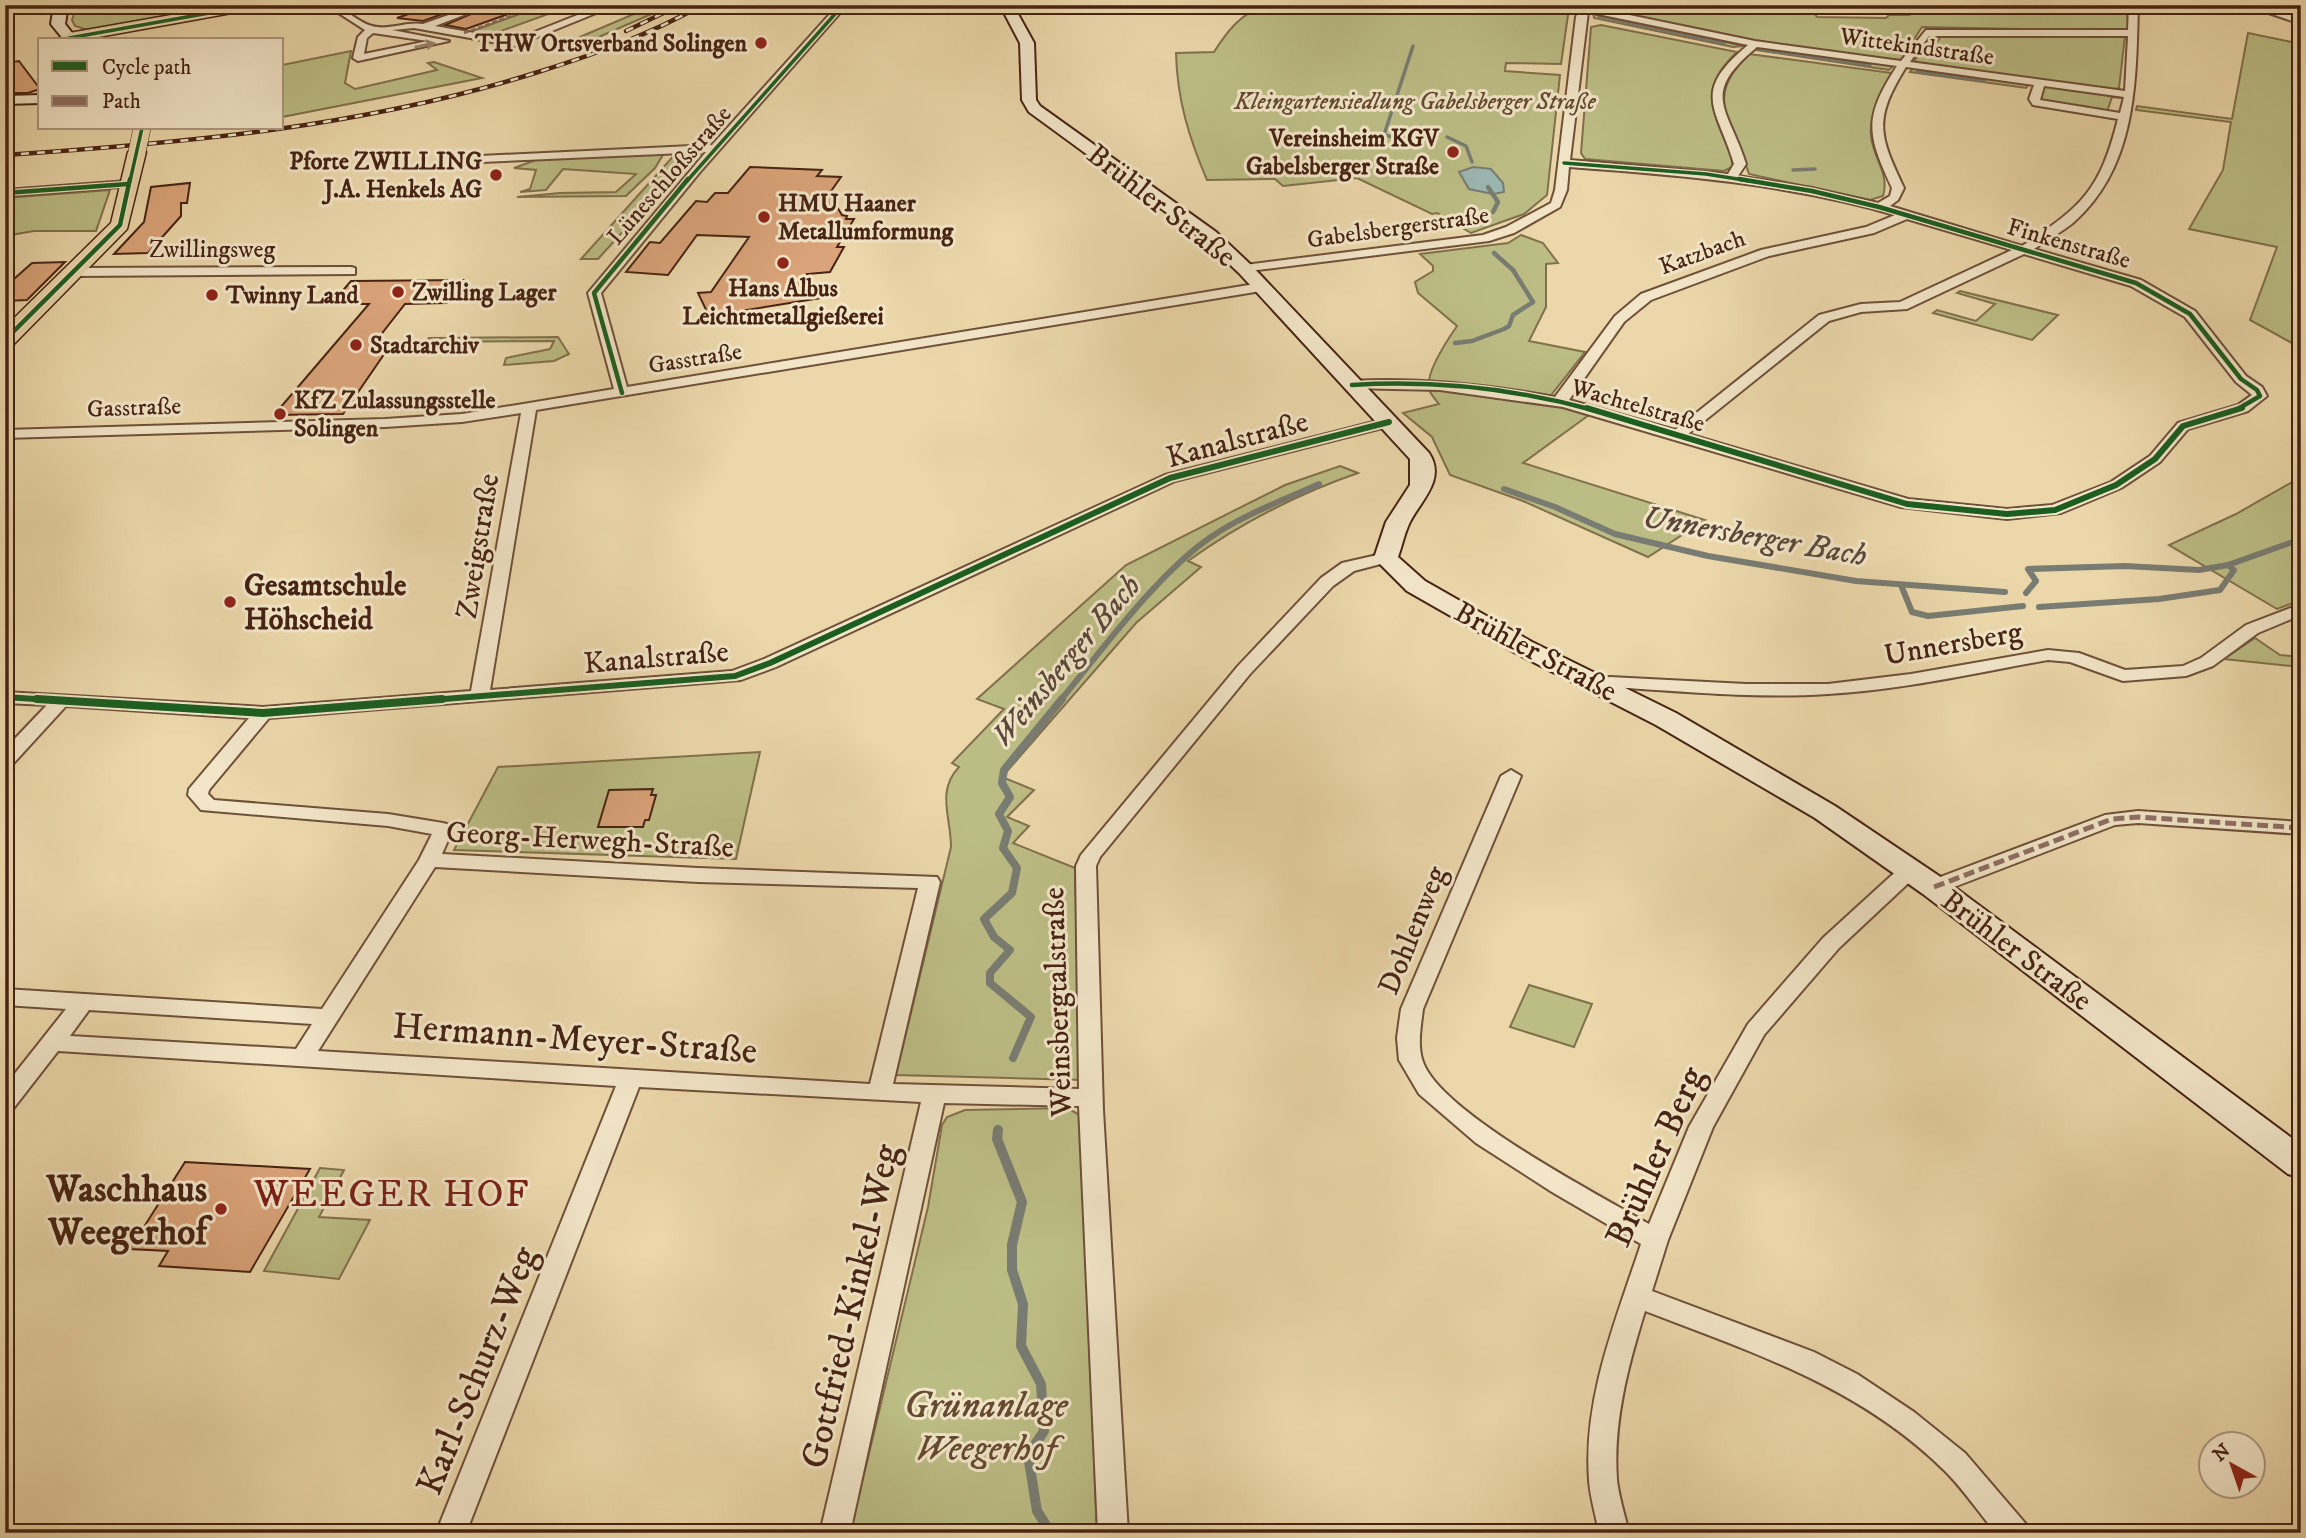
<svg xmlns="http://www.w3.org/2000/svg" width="2306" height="1538" viewBox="0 0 2306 1538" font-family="'IM FELL DW Pica',serif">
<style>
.green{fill:#bcbd85;stroke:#81704c;stroke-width:2}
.water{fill:#9bb7b2;stroke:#797c72;stroke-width:2}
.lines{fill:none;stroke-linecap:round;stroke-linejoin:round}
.stream-far4{stroke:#797c72;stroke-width:3.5}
.stream-far3{stroke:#797c72;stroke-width:4.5}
.stream-far2{stroke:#797c72;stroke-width:6}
.stream-far1{stroke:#797c72;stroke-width:8}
.stream{stroke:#797c72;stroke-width:10}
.building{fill:#daa379;stroke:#462313;stroke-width:2}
.street-casing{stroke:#6f5039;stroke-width:4}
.secondary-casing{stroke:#462313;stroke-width:4}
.primary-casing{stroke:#462313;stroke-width:3}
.street{fill:#f2e5c8;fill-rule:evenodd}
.secondary{fill:#f2e5c8;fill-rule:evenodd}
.primary{fill:#ebd7aa;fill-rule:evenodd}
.rail-casing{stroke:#462313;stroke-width:4.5}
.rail{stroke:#f2e5c8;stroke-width:2.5;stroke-dasharray:8;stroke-linecap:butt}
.primary-bridge-casing{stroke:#462313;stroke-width:18;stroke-linecap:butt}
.primary-bridge{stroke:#ebd7aa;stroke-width:17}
.quiet-far1{stroke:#8d6e63;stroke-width:2.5;stroke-dasharray:5 2.5;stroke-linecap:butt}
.quiet{stroke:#8d6e63;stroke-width:5;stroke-dasharray:11 5;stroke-linecap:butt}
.cycleway-far3-casing{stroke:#f2e5c8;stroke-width:6}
.cycleway-far2-casing{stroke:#f2e5c8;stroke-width:7}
.cycleway-far1-casing{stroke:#f2e5c8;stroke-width:10}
.cycleway-casing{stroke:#f2e5c8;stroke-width:12}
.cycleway-far3{stroke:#1b5e20;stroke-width:3.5}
.cycleway-far2{stroke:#1b5e20;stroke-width:4.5}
.cycleway-far1{stroke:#1b5e20;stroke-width:6}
.cycleway{stroke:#1b5e20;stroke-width:8}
.oneway{fill:#9c846e}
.poi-dot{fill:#8f2418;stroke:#f2e5c8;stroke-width:2.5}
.labels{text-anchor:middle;stroke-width:6;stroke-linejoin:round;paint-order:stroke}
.far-poi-label{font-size:24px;font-weight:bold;fill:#462313;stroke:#f2e5c8;text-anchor:start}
.far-street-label{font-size:24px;fill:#462313;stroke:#f2e5c8}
.far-park-label{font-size:24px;font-style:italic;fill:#644a30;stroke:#f2e5c8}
.street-label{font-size:30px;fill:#462313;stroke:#f2e5c8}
.poi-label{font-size:30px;font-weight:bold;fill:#462313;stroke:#f2e5c8;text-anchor:start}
.water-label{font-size:32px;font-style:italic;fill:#5b483b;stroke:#f2e5c8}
.near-street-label{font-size:37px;fill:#462313;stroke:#f2e5c8}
.near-poi-label{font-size:37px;font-weight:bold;fill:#462313;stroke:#f2e5c8;text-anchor:end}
.near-park-label{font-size:37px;font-style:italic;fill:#644a30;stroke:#f2e5c8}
.near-neighbourhood-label{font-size:38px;letter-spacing:2px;fill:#7a1f14;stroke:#f2e5c8}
</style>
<rect width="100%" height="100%" fill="#ebd7aa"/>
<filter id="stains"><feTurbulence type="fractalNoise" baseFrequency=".00286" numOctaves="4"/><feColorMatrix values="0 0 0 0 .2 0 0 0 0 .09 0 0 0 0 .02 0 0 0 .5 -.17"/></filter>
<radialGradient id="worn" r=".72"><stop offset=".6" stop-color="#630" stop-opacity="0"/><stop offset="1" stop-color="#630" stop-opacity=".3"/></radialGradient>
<g class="green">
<polygon points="77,5 224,5 88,30 75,26 72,20"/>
<polygon points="544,5 573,5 490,35 470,32"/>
<polygon points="655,5 672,5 576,47 561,45"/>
<path d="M1264,5H1574L1568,15L1561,64L1506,63L1505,71L1560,75L1547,195L1524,214L1471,233L1437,213L1432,214L1357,178L1283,186L1275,179L1207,180C1189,138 1177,99 1176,53L1214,52C1228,30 1240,15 1264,5Z"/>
<path d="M1598,5H1650L1684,13C1699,1 1717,5 1736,8L1738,11L1812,10L1817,17L1886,18L1889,15H1909L1905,9L2001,11L2005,14H2079L2065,5H2126L2129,31L1922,27L1899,63L1751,41L1595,8Z"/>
<polygon points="1593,12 1743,46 1733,47 1594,18"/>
<path d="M1601,25L1737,52C1704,83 1707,101 1725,141C1729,150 1733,157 1732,167L1724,171L1585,159L1581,153L1591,27Z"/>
<polygon points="2248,33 2301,44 2301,348 2250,320 2277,247 2189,229 2223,170 2231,122 2136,110 2137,106 2232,119"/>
<polygon points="1941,35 2125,36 2119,88 2113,90 1914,62 1926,41 1938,41"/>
<polygon points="1760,48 1891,65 1893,66 1889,70 1756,50"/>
<polygon points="351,51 345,83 355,89 437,70 428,63 434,62 482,78 282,117 282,65"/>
<path d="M1749,54L1892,73C1881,93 1869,113 1871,136C1873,158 1890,174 1883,196L1870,200L1749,174C1733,124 1702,98 1749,54Z"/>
<polygon points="1913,68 2029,84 2026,88 1910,72"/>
<polygon points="2049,86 2120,96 2122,98 2112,97 2107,112 2039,102 2043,88"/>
<polygon points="677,152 694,153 598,259 581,259"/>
<polygon points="664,153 655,168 626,196 517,197 560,193 616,192 636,174 563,169 546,190 520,192 530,189 536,170 514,168 536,160"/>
<polygon points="110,190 96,231 34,231 5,236 5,198"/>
<path d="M1521,235L1543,243L1558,263L1546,264V307L1529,341L1585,352L1545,403L1589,415L1523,463L1705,520L1648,557L1523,501L1450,475L1432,437L1403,413L1439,404C1436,400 1430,394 1429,389C1425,373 1448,339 1457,326L1418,293L1415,282L1433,271V266L1420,254L1508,243Z"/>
<polygon points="1960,291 2058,315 2032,340 1933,313 1937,310 1976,321 1995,304 1957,293"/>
<polygon points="558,337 569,354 554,361 504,365 506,358 550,349 554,341 426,342 429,338"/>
<path d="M1340,466L1358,473C1297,494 1240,524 1188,561L1201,567L1136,623L1002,777L1034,790L1007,817L1029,826L1013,843L1075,868L1080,1080L896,1075L951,847C951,817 936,791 959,767L952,763L1004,709L977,699L1126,565L1285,485Z"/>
<polygon points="2301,477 2301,600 2277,609 2169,545 2236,514"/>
<polygon points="2255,638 2280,655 2301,657 2301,667 2224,659"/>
<polygon points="760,752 736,859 454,850 498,767"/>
<polygon points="1529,985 1592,1004 1574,1047 1510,1027"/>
<polygon points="1067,1108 1078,1114 1080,1120 1097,1533 850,1533 928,1207 942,1125 947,1117 965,1110"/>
<polygon points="320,1168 344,1170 319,1217 370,1220 339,1279 264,1271"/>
</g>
<polygon class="water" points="1473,167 1491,169 1503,183 1504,192 1493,194 1469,189 1459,172"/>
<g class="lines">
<g class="stream-far4">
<polyline points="1547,5 1563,10"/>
<polyline points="1599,16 1724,43"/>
<polyline points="1413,46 1384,135 1401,139 1438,133"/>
<polyline points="1763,50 1870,65"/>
<polyline points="1917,72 1984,80"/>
<polyline points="1447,137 1466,146 1472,162"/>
<polyline points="1793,170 1815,169"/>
</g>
<g class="stream-far3">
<polyline points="1488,187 1498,202 1493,212"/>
<polyline points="1455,343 1472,341 1504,329 1509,326 1513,315 1533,302 1513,270 1494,253"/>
</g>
<g class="stream-far2">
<polyline points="1504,489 1555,507 1615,534 1708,556 1856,581 2005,592"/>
<polyline points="1901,585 1912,612 1928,616 2023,606"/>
<polyline points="2026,593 2036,581 2028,569 2125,566 2199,570 2228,565 2301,539"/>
<polyline points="2039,607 2159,599 2220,590 2234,570 2228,565"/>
<path d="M1060,701C1102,650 1156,576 1208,539C1242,515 1282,501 1319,484"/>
</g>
<polyline class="stream-far1" points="1013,1058 1031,1017 990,983 990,973 1010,950 994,937 984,919 1012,893 1017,868 1003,848 1008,831 999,814 1010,797 1002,783 1004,770 1062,699"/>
<polyline class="stream" points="998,1130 997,1139 1022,1202 1012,1245 1012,1270 1023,1304 1021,1346 1041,1384 1044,1431 1028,1455 1037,1511 1051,1533"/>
</g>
<g class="building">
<polygon points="435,5 468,5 423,21 397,18"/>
<polygon points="492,5 524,5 525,8 466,29 445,25"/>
<polygon points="19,61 40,89 28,93 5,93 5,63"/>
<polygon points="750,167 822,170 817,176 841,177 829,194 842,215 847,216 846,219 854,219 837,247 844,247 830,272 807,274 821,298 709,316 698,293 711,292 749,237 697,235 668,275 626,272 650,242 660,243 696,201 707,202 715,193 728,193"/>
<polygon points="190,183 187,203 181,203 181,216 148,253 114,254 144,222 151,187"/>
<polygon points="65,262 27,300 5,301 5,287 32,263"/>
<polygon points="463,280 447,303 405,304 369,350 387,350 343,414 274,415 369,304 331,304 351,281"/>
<polygon points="653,789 651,795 656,795 649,820 645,820 643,827 598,827 609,790"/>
<polygon points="185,1162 310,1169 250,1272 159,1266 168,1251 130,1249"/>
</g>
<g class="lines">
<defs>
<g id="street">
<path d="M326,5C345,5 354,21 372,26C387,31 407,21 423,24L477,5H490L435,26L514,40L603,5H616L515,46L414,28L392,30L449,41L358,61L353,58L358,37L365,30ZM373,33L428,41L364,54L367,38Z"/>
<path d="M838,5H847L700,172L601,293L627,387L1261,283L1267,287L1261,291L536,410L490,690L732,671L764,659L1165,475L1389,418L1396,422L1394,425L1175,481L776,667L741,680L269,718L209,790L208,794L214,800L388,814L443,823L450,825L453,829L442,854L698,868L937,877L940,882L893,1084L1079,1089L1076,866L1081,855L1238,666L1321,578L1342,563L1386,553L1394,558L1392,561L1354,571L1333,586L1250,674L1100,857L1096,866L1103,1110L1128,1533H1098L1079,1106L944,1103L850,1533H820L921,1102L639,1087L466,1533H436L616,1086L58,1051L13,1109L5,1112V1086L66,1009L5,1005V989L322,1009L419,860L432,834L388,826L201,810L188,795L189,789L249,718L66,706L12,765L5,767V749L47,705L5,703V692L263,707L471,691L521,413L462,422L385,427L5,438V430L385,419L462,414L614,389L588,293L706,152L460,163L454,160L460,157L712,145ZM435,867L698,882L918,888L870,1084L318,1051ZM89,1010L312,1024L296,1049L70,1036Z"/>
<path d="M1581,5L1755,41L1901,61L1926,30H2128L2129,5H2138C2136,81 2137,166 2074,222C2062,232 2047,240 2034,249L2141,280L2195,311L2246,376L2262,387L2267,396L2248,411L2188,429L2160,462L2121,488L2061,513L2007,519L1901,507L1563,407L1440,390L1347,388V382L1352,381C1421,377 1488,385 1555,397L1615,316L1641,294L1761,250L1866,227L1895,215C1789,184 1679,175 1569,167L1567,190L1560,207L1514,233L1489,241L1241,272V266L1245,265L1483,235L1506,227L1551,203L1555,190L1576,17ZM1588,12L1748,45C1690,93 1717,107 1734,164L1728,174L1570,160ZM1929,36H2128L2125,91L1910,62ZM1757,47L1897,66C1863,118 1867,134 1892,188L1890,196L1878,203L1812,188L1738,176L1746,164C1728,107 1699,95 1757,47ZM1906,67L2034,85L2029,99L2033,105L2118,119C2100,190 2083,206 2022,246L1890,206L1898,200L1904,188C1879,135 1873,120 1906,67ZM2044,86L2124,97L2120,113L2040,100ZM1907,219L2012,250L1900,302L1861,304L1819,315L1675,430L1569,400L1624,322L1651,300L1769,256L1874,233ZM2024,254L2131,286L2185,317L2236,382L2252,395L2238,405L2178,423L2150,456L2111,482L2052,505L2007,509L1908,499L1688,434L1829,321L1861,312L1907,309Z"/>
<polygon points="2245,5 2259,5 2301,18 2301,24"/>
<polygon points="128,181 134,184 132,186 5,196 5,190"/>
<polygon points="351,267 355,268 355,274 73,276 67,272 73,268"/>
<path d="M2301,604V615L2258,633L2213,666L2186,676L2123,681L2070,662L2048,660C1975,673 1902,690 1828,694C1755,699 1682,691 1610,687L1593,689L1584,684L1587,680L1610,677L1746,684H1828L1911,674L2048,650L2079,653L2125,670L2183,666L2201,658L2246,625Z"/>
<path d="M1511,770L1521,776L1423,1009C1421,1026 1417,1046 1423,1062C1441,1113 1599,1195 1649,1224L1689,1127L1748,1024L1823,938L1903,865H1917L1920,870L1917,875L1839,948L1764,1035L1713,1127L1668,1240L1652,1291L1814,1352L1857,1374L1914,1412L1965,1453L2025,1523L2030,1533H1996C1979,1513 1964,1490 1945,1471C1860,1387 1754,1353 1645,1311C1628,1366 1613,1422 1617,1480C1619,1497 1625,1516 1629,1533H1599C1596,1516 1590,1497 1589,1480C1583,1398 1616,1320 1641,1244L1552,1192L1476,1143L1419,1094L1399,1060L1397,1038L1401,1009L1501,776Z"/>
<polygon points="2138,811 2301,822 2301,834 2138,823 2115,825 1941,892 1927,892 1924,887 1927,882 2105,815"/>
</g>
<g id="secondary">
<polygon points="54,5 68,5 65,24 76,38 74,40 64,40 51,24"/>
<path d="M1000,5H1013L1034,43L1036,100L1040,106L1216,232L1251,265L1429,453C1447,480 1419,502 1409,524C1404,535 1402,546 1398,557L1425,581L1532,642L1676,713L1835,806L1945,880L2301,1145V1178L2288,1174L1923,894L1815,818L1656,725L1514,652L1407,591L1374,558L1386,522L1410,485V459L1239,273L1204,240L1029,112L1022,100L1020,43Z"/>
<polygon points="40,95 40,103 5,104 5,96"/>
</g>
<g id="primary">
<polygon points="228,5 261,5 254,9 82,40 61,38 69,33"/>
<polygon points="137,147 146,152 127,229 13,345 5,347 5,327 111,223 128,152"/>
</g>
</defs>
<use href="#street" class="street-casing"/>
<use href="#secondary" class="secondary-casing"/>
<use href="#primary" class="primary-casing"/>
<use href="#street" class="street"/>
<use href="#secondary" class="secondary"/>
<use href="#primary" class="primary"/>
<defs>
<g id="rail">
<polyline points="626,31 680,5"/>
<path d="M5,155C184,143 363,127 535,73C593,55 649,35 702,5"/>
</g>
</defs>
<use href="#rail" class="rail-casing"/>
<use href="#rail" class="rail"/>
<defs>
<polyline id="primary-bridge" points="137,152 142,128"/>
</defs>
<use href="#primary-bridge" class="primary-bridge-casing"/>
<use href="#primary-bridge" class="primary-bridge"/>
<polyline class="quiet-far1" points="464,33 541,5"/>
<polyline class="quiet" points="1934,887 2112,819 2138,817 2301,828"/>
<defs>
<g id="cycleway-far3">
<polyline points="69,38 254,5"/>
<polyline points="1564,163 1706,174 1750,181"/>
<polyline points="130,181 142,128"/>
<polyline points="687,181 843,5"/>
</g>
<g id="cycleway-far2">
<polyline points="1739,179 1812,191 1879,207 2136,283 2190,314 2241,379 2257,390 2260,396 2236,410"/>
<polyline points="5,193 128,184"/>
<polyline points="5,340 120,225 130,179"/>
<path d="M1352,385C1432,380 1516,389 1593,410"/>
<polyline points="622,393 594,293 688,179"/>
</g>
<g id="cycleway-far1">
<polyline points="1587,408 1907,504 2007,514 2055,510 2116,485 2155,459 2183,426 2242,408"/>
<polyline points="5,697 65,701"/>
<polyline points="419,701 735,676 770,663 1170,478 1389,422"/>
</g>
<polyline id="cycleway" points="37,699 263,713 442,699"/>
</defs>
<use href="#cycleway-far3" class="cycleway-far3-casing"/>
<use href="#cycleway-far2" class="cycleway-far2-casing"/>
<use href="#cycleway-far1" class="cycleway-far1-casing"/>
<use href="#cycleway" class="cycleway-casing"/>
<use href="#cycleway-far3" class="cycleway-far3"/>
<use href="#cycleway-far2" class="cycleway-far2"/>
<use href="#cycleway-far1" class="cycleway-far1"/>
<use href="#cycleway" class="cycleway"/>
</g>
<defs><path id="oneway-solid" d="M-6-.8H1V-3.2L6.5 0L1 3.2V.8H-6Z" transform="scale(1.75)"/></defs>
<use class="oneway" href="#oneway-solid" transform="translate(425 45) rotate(-11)"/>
<g class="poi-dot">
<circle cx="761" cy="43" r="7"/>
<circle cx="1453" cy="152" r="7"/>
<circle cx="496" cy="175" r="7"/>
<circle cx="764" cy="217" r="7"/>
<circle cx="783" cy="263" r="7"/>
<circle cx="398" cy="292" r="7"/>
<circle cx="212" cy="295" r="7"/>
<circle cx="356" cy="345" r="7"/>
<circle cx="280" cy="414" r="7"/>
<circle cx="230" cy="602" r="7"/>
<circle cx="221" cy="1209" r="7"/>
</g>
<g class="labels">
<g class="far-poi-label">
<text x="747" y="51" text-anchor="end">THW Ortsverband Solingen</text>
<text x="1439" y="146" text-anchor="end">Vereinsheim KGV<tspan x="1439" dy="28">Gabelsberger Straße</tspan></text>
<text x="482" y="169" text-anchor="end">Pforte ZWILLING<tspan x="482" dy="28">J.A. Henkels AG</tspan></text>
<text x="778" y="211">HMU Haaner<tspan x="778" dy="28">Metallumformung</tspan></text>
<text x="783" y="296" text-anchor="middle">Hans Albus<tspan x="783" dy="28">Leichtmetallgießerei</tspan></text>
<text x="412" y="300">Zwilling Lager</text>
<text x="226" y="303">Twinny Land</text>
<text x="370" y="353">Stadtarchiv</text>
<text x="294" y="408">KfZ Zulassungsstelle<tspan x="294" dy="28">Solingen</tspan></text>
</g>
<g class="far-street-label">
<text transform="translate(1917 46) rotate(8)" y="8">Wittekindstraße</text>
<text transform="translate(669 175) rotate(-49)" y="8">Lüneschloßstraße</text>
<text transform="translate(1398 227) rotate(-8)" y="8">Gabelsbergerstraße</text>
<text transform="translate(2069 243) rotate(16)" y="8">Finkenstraße</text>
<text x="212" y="257">Zwillingsweg</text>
<text transform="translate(1702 252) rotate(-20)" y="8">Katzbach</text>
<text transform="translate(695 358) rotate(-9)" y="8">Gasstraße</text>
<text transform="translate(1638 405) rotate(16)" y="8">Wachtelstraße</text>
<text transform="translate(134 407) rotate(-2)" y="8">Gasstraße</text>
</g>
<g class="far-park-label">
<text x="1415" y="109">Kleingartensiedlung Gabelsberger Straße</text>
</g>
<g class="street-label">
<text transform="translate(1162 205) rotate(38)" y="10">Brühler Straße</text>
<text transform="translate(1237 439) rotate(-15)" y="10">Kanalstraße</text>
<text transform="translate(477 546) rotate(-81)" y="10">Zweigstraße</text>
<text transform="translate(1953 643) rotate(-10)" y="10">Unnersberg</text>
<text transform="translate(1536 651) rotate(28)" y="10">Brühler Straße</text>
<text transform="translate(656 657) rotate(-5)" y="10">Kanalstraße</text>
<text transform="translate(590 839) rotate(3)" y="10">Georg-Herwegh-Straße</text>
<text transform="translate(1412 930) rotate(-68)" y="10">Dohlenweg</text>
<text transform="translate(2017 950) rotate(37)" y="10">Brühler Straße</text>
<text transform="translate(1057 1002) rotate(-92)" y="10">Weinsbergtalstraße</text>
</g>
<g class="poi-label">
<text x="244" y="595">Gesamtschule<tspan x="244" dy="34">Höhscheid</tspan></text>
</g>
<g class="water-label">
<text transform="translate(1755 535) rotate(10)" y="11">Unnersberger Bach</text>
<text transform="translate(1065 660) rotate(-50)" y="11">Weinsberger Bach</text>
</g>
<g class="near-street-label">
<text transform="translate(575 1037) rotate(4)" y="13">Hermann-Meyer-Straße</text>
<text transform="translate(1654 1156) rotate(-66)" y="13">Brühler Berg</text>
<text transform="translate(849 1306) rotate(-77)" y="13">Gottfried-Kinkel-Weg</text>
<text transform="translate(476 1370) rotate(-68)" y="13">Karl-Schurz-Weg</text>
</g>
<g class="near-poi-label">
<text x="207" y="1201">Waschhaus<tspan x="207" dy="43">Weegerhof</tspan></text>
</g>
<g class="near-park-label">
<text x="986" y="1417">Grünanlage<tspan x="986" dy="43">Weegerhof</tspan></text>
</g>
<g class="near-neighbourhood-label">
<text x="392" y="1206">WEEGER HOF</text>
</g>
</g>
<rect width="2306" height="1538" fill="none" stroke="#ebd7aa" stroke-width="28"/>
<rect x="7" y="7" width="2292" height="1524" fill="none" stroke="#462313" stroke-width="3.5"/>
<rect x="14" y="14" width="2278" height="1510" fill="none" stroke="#462313" stroke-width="2"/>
<rect x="38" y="38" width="245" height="91" fill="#f2e5c8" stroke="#ad9780" stroke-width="2"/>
<rect x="52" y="61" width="35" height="10" fill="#1b5e20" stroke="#ad9780" stroke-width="2"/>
<text x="102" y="74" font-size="21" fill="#462313">Cycle path</text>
<rect x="52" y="96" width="35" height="10" fill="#8d6e63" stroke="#ad9780" stroke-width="2"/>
<text x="102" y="108" font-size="21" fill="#462313">Path</text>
<g transform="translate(2232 1465) rotate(320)"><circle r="33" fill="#f2e5c8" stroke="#ad9780" stroke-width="2"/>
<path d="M0-5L12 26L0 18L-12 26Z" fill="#8f2418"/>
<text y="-10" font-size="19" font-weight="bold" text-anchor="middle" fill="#462313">N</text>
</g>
<rect width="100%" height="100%" filter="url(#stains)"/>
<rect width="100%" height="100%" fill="url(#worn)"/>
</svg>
